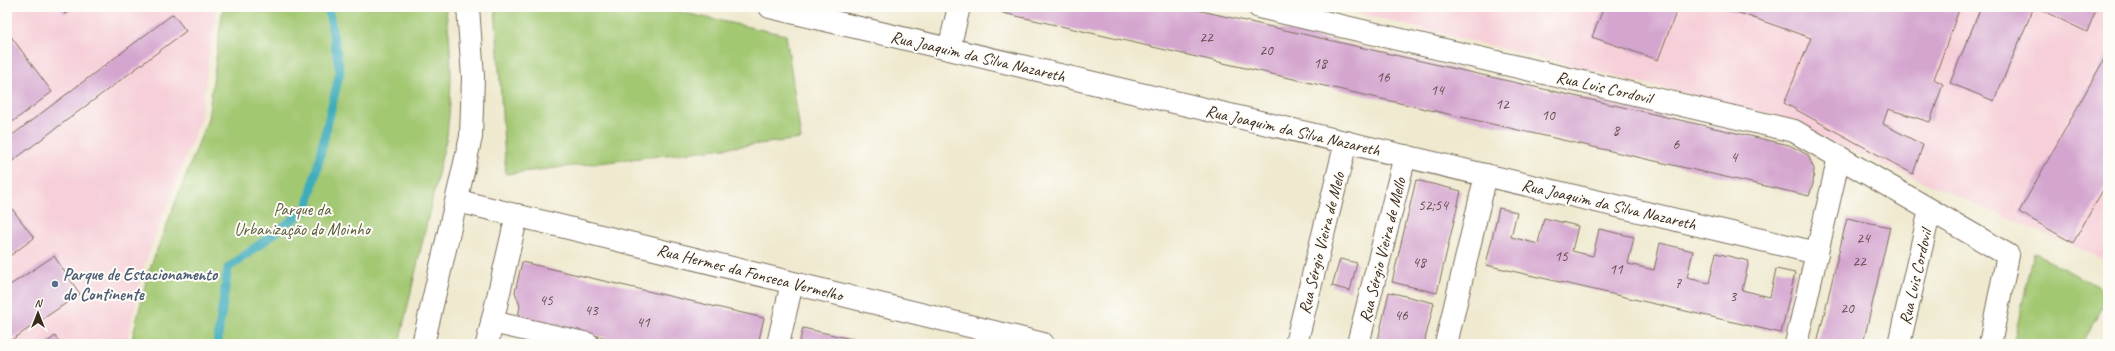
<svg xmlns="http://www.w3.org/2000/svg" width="2115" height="351" viewBox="0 0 2115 351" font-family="Caveat,sans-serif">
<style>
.built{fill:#f6cfd8}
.green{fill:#a3c872;stroke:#6f7948}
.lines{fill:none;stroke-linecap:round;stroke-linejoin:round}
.stream{stroke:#3dacbb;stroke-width:9}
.building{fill:#d4a5cf}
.minor-casing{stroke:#7a6d5c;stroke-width:24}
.minor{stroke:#fff;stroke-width:22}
.service-dot{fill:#5c6f8a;stroke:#fdfcf7;stroke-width:1.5}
.labels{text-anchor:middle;stroke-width:4;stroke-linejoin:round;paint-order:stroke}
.number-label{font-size:15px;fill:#61494a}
.street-label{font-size:17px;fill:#3b2a1e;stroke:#fdfcf7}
.park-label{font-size:17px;fill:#5a5937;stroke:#fdfcf7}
.service-label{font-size:17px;font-weight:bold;fill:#4e5e75;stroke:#fdfcf7;text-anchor:start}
</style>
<rect width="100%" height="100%" fill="#fdfcf7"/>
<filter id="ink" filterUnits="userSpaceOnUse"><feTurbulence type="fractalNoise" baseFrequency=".025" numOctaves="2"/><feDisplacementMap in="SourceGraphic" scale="8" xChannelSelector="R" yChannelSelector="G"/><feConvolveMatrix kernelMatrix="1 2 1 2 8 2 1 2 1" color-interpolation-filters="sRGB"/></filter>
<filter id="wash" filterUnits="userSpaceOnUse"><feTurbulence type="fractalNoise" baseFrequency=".012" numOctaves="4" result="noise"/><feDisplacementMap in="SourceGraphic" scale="16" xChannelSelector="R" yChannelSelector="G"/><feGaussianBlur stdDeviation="0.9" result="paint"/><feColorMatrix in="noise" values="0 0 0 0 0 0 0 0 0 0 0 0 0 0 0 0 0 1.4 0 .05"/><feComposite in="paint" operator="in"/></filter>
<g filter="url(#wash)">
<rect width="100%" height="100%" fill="#efe9cf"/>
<g class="built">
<polygon points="7,7 216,7 200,119 145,262 126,344 7,344"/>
<polygon points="1332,7 2108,7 2108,261 1843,147 1774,115"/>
</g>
<g class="green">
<path d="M223,7H445C453,48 452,93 447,135L399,344H131L148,273L208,119Z"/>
<polygon points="495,7 657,7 786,35 801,139 506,174"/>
<polygon points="2034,253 2108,292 2108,298 2081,344 2013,344"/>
</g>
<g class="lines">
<polyline class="stream" points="217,344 228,268 307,209 340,72 328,7"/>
</g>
<g id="blocks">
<g class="building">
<polygon points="59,7 75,7 65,14"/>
<polygon points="1005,7 1184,7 1789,145 1808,155 1814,169 1813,184 1809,196 1003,13"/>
<polygon points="1604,7 1678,7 1658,60 1592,37"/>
<polygon points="1722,7 1960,7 1934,79 1943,84 1930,122 1888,109 1883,124 1923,145 1913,174 1784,103 1811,38"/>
<polygon points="1981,7 2034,7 1994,101 1950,83"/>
<polygon points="2035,7 2097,7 2087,32"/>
<polygon points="173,14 186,31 7,165 7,139"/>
<polygon points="7,31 52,92 7,126"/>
<polygon points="2107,54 2108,181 2073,243 2019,212"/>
<polygon points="1416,180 1461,191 1437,293 1392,282"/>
<polygon points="7,202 34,238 7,258"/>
<polygon points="1499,208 1517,212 1511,237 1538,244 1544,218 1578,226 1572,251 1593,256 1599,229 1634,237 1628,264 1654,270 1660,243 1693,251 1687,278 1709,283 1716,253 1749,261 1742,290 1770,297 1776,269 1795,273 1781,333 1486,265"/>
<polygon points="1847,218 1890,227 1863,344 1817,344"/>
<polygon points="54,256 80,294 7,343 7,287"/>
<polygon points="1340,259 1357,263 1350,291 1332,286"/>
<polygon points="522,262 764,318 758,344 631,344 518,317 520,306 515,292"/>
<polygon points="1389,292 1434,303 1424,344 1377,344"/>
<polygon points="803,328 869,343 869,344 799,344"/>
<polygon points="55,336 61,344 45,344"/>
</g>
</g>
</g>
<g filter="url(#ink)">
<use href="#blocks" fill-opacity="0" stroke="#7a6d5c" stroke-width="1"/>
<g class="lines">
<defs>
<g id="minor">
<polyline points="770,7 1817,253"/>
<polyline points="1259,7 1794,131 2008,255 1990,344"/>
<polyline points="949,49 959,7"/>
<polyline points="458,201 1043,344"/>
<polyline points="492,322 588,344"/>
<polyline points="423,344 471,137 473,77 468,7"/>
<polyline points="487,344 517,215"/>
<polyline points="778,344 792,283"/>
<polyline points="1296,344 1346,142"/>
<polyline points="1358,344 1405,156"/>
<polyline points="1446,344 1486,175"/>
<polyline points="1796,344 1839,157"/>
<polyline points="1899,344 1930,210"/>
</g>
</defs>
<use href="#minor" class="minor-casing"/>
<use href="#minor" class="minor"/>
</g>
</g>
<circle class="service-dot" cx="55" cy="284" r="4"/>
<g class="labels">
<g class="number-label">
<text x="1206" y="42">22</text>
<text x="1266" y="55">20</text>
<text x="1320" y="68">18</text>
<text x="1383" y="82">16</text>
<text x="1437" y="95">14</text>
<text x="1502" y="109">12</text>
<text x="1548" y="120">10</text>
<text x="1616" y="135">8</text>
<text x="1676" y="149">6</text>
<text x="1734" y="162">4</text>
<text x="1433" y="210">52;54</text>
<text x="1863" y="243">24</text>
<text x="1561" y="261">15</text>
<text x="1859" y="266">22</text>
<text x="1419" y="267">48</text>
<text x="1616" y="274">11</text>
<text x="1678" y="288">7</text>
<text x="1733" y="301">3</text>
<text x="546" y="305">45</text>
<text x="1847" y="313">20</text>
<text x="591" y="315">43</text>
<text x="1401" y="320">46</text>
<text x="643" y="327">41</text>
</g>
<g class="street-label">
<text transform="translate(978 56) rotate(13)" y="6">Rua Joaquim da Silva Nazareth</text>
<text transform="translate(1604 87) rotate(13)" y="6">Rua Luis Cordovil</text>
<text transform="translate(1293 130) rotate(13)" y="6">Rua Joaquim da Silva Nazareth</text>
<text transform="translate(1609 204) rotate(13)" y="6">Rua Joaquim da Silva Nazareth</text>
<text transform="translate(1321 243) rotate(-76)" y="6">Rua Sérgio Vieira de Melo</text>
<text transform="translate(1382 250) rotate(-76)" y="6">Rua Sérgio Vieira de Mello</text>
<text transform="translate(750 272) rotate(14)" y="6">Rua Hermes da Fonseca Vermelho</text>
<text transform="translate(1915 277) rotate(-77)" y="6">Rua Luis Cordovil</text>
</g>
<g class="park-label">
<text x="302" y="215">Parque da<tspan x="302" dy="20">Urbanização do Moinho</tspan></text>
</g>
<g class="service-label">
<text x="63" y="280">Parque de Estacionamento<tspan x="63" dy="20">do Continente</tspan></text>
</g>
</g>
<rect width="2115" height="351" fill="none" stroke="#fdfcf7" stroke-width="24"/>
<g transform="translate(38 313)" stroke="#fdfcf7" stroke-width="3" paint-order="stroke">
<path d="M0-3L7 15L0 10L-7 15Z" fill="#3b2a1e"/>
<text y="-6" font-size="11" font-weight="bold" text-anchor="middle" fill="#3b2a1e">N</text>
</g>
</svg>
